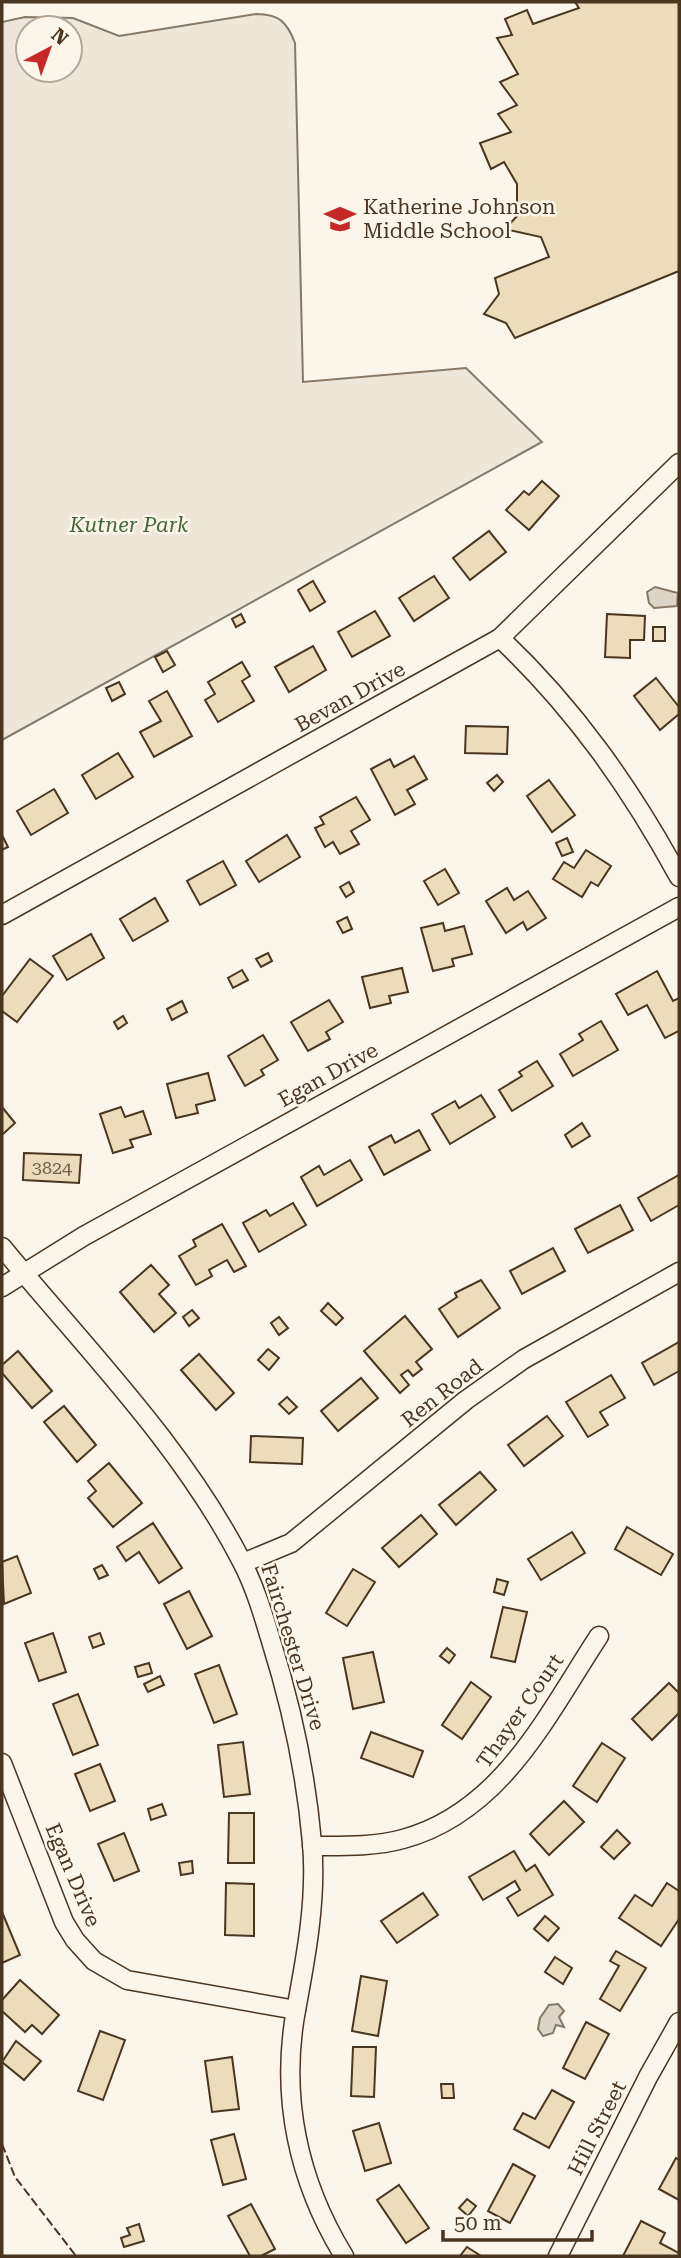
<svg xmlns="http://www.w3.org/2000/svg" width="681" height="2258" viewBox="0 0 681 2258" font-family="'Roboto Serif',serif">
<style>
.green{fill:#ede6d9;stroke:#887966;stroke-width:2;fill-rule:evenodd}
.water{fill:#dcd4c6;stroke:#887966;stroke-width:2}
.building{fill:#ecdcbc;stroke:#4a3520;stroke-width:2}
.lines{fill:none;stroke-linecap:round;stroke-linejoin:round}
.street-casing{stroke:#4a3520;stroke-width:21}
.street{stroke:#fbf6e9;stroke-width:18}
.fence{stroke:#4a3520;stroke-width:2;stroke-dasharray:9 3.5;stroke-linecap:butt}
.labels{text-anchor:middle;stroke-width:5;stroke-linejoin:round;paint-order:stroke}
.number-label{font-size:18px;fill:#725f47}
.poi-label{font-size:21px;fill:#4a3520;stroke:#fbf6e9;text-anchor:start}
.park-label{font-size:21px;font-style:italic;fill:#436837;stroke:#fbf6e9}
.street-label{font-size:21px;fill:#4a3520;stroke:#fbf6e9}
</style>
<rect width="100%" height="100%" fill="#fbf6e9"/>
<path class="green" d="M256,14C279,14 287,22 295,43L303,382L466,368L542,442L2,740V22L25,17L73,18L119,36ZM28,28H70V70H28Z"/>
<g class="water">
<polygon points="655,587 678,593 677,606 654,608 649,603 647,592"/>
<polygon points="558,2004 564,2011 559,2017 564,2027 556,2025 553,2033 543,2036 538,2029 540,2018 549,2005"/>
</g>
<g class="building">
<polygon points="575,2 679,2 679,271 515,338 506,323 484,314 499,294 495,278 549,257 541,237 505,229 517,216 517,184 504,162 491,169 480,143 511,132 498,114 517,105 500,82 518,74 497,38 512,35 505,19 527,10 533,24 579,8"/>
<polygon points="542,481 559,496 529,530 506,510 524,491 529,495"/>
<polygon points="489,531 506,552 470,580 453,558"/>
<polygon points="434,576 449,598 414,621 399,598"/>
<polygon points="313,581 325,602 310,611 298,590"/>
<polygon points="375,611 390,636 352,657 338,632"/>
<polygon points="241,614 245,622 236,627 232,619"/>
<polygon points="607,614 645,616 644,640 630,640 630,658 605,657"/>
<rect x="653" y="627" width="12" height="14"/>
<polygon points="313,646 326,670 289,692 275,667"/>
<polygon points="167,651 175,665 163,672 155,657"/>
<polygon points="242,662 250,676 242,681 254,701 218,722 205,700 215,694 208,682"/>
<polygon points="656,678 679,707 679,714 660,730 634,696"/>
<polygon points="119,682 125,694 112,701 106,688"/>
<polygon points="167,691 192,736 154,757 140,732 161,721 149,701"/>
<polygon points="466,726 508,727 507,754 465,753"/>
<polygon points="118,753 133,777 96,799 82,775"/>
<polygon points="414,756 427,779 407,790 415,804 395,815 371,769 390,759 394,767"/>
<polygon points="497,775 503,782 494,791 487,783"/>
<polygon points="549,780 575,815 552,832 527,796"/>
<polygon points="54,789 68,813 31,835 17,811"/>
<polygon points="356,797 370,820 351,831 359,844 340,854 333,842 325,847 315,828 324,824 320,817"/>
<polygon points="2,835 8,847 2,850"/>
<polygon points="287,835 300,857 259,882 246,861"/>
<polygon points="567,838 573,852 562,856 556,843"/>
<polygon points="586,850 611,866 598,886 591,882 582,897 553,879 564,862 574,868"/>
<polygon points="223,861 236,885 200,905 187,881"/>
<polygon points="445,869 459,893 438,905 424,881"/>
<polygon points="349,882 354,892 346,897 340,887"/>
<polygon points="507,888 514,900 528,891 546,918 527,930 523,922 506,933 486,901"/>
<polygon points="155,898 168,921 133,941 120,919"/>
<polygon points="347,917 352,929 343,933 337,922"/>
<polygon points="443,923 445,931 464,926 472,954 452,959 454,966 433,971 421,928"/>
<polygon points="91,934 104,958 67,980 53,956"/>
<polygon points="268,953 272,961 261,967 256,959"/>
<polygon points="30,959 53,976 17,1022 2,1011 2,996"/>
<polygon points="402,968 408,992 389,996 391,1003 370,1008 362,977"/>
<polygon points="242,970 248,980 233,988 228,978"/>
<polygon points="657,971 673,1001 679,998 679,1031 665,1038 647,1005 628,1015 616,994"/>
<polygon points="329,1000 343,1022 326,1032 330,1039 308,1051 291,1022"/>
<polygon points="182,1001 187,1012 172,1020 167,1009"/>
<polygon points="123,1016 127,1023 118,1029 114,1022"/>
<polygon points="601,1021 618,1050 573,1076 560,1054 583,1040 579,1034"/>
<polygon points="263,1035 278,1060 261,1070 264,1075 245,1086 228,1056"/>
<polygon points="537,1061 553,1086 512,1111 499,1090 522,1076 519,1072"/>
<polygon points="208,1073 215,1100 196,1105 198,1113 176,1118 167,1084"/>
<polygon points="481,1095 495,1117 450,1144 432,1114 455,1101 459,1108"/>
<polygon points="2,1107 15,1123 2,1135"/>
<polygon points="121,1107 125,1117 143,1111 151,1134 130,1140 133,1147 113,1153 100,1114"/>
<polygon points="582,1123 590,1136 572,1147 565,1135"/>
<polygon points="419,1130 430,1150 384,1175 369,1147 391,1135 395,1143"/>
<polygon points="24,1153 81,1155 79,1183 23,1180"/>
<polygon points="350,1160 362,1180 317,1206 301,1177 319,1166 324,1175"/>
<polygon points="679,1175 679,1205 651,1221 638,1198"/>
<polygon points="293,1203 306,1225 259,1252 243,1223 266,1210 270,1216"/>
<polygon points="620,1205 633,1230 588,1253 575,1229"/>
<polygon points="222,1224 246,1266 234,1272 227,1260 209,1270 212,1276 196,1285 179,1256 196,1246 193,1240"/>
<polygon points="553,1248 565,1271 522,1294 510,1271"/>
<polygon points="151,1265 169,1285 159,1294 176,1313 154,1332 120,1292"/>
<polygon points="481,1280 500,1308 458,1337 439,1309 457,1297 455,1293"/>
<polygon points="328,1303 343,1318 336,1325 321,1311"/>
<polygon points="192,1310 199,1318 189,1326 183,1317"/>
<polygon points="405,1316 432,1349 416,1362 422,1369 413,1376 408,1370 401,1375 409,1385 400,1393 364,1351"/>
<polygon points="279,1317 288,1328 279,1335 271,1323"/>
<polygon points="679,1342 679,1371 654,1385 642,1363"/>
<polygon points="268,1349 279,1358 269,1370 258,1360"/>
<polygon points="18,1351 52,1391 32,1408 2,1373 2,1365"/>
<polygon points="199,1354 234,1393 216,1410 181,1370"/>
<polygon points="611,1375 625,1398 600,1412 608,1425 588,1437 566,1402"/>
<polygon points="361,1378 378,1398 338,1431 321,1411"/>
<polygon points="287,1397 297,1407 289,1414 279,1404"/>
<polygon points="64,1406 96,1445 77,1462 44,1422"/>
<polygon points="547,1416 563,1436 524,1466 508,1445"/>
<polygon points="251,1436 303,1438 302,1464 250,1462"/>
<polygon points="109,1463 142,1503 113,1527 88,1498 96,1491 88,1481"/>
<polygon points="480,1472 496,1490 456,1525 439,1505"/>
<polygon points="421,1515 437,1534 399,1567 382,1548"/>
<polygon points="153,1523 182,1568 159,1583 139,1552 126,1561 117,1547"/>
<polygon points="627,1527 673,1554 661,1575 615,1549"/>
<polygon points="572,1532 585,1553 541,1580 528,1559"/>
<polygon points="17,1556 31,1593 4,1604 2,1562"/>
<polygon points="102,1565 108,1575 99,1579 94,1569"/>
<polygon points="353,1569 375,1582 347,1626 326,1613"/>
<polygon points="497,1579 508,1582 504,1595 494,1592"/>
<polygon points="189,1591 212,1636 187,1649 164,1604"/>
<polygon points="503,1607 527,1612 515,1662 491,1657"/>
<polygon points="53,1633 66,1672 39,1681 25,1643"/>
<polygon points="100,1633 104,1644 93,1648 89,1637"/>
<polygon points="447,1648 455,1655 449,1663 440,1656"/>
<polygon points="373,1652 384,1702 353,1709 343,1658"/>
<polygon points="149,1663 152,1673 138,1677 135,1667"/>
<polygon points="219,1665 237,1714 214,1723 195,1674"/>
<polygon points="160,1676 164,1685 148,1692 144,1684"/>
<polygon points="471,1682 491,1697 462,1739 442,1725"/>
<polygon points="669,1683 679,1693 679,1713 652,1740 632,1719"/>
<polygon points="78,1694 98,1745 73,1755 53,1704"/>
<polygon points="371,1732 423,1751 413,1777 361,1758"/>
<polygon points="243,1742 250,1794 224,1797 218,1745"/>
<polygon points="602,1743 625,1758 597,1802 573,1786"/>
<polygon points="100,1764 115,1801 90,1811 75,1774"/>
<polygon points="564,1801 584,1822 549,1855 530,1834"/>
<polygon points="162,1804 166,1815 151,1820 148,1809"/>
<polygon points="229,1813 254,1813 254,1863 228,1863"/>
<polygon points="617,1830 630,1843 614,1859 601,1847"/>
<polygon points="124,1833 139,1871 114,1881 98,1844"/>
<polygon points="514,1851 526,1871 535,1865 553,1895 518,1916 507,1898 520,1890 515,1881 483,1900 469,1877"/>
<polygon points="192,1861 193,1873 181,1875 179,1863"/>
<polygon points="226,1883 254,1884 254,1936 225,1935"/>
<polygon points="667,1883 679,1891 679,1919 661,1946 619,1918 635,1895 652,1906"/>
<polygon points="423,1893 438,1915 397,1943 381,1921"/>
<polygon points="2,1912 20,1955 2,1963"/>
<polygon points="545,1916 559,1928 548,1941 534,1929"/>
<polygon points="616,1951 646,1968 620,2011 600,1999 619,1966 610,1961"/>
<polygon points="555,1957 572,1968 563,1984 545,1972"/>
<polygon points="361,1976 387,1981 378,2036 352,2031"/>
<polygon points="20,1980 59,2015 42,2034 32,2025 25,2032 2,2011 2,2000"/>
<polygon points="586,2022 609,2034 585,2079 563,2068"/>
<polygon points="100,2031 125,2040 103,2100 78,2091"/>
<polygon points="16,2041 41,2061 24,2080 2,2062"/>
<polygon points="353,2047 376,2047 374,2097 351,2096"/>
<polygon points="232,2057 239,2109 212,2112 205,2061"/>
<polygon points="441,2084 453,2084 454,2098 442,2098"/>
<polygon points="552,2090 574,2102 549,2148 514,2129 523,2113 535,2119"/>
<polygon points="379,2123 391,2163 365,2171 353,2131"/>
<polygon points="234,2134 246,2179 223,2185 211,2140"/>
<polygon points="676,2158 679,2160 679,2200 659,2189"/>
<polygon points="513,2164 535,2176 510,2223 488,2211"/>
<polygon points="399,2185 429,2228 406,2243 377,2200"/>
<polygon points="467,2199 476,2206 468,2216 459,2208"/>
<polygon points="251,2204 275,2249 261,2256 250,2256 228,2216"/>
<polygon points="641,2221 665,2233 660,2243 679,2253 679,2256 623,2256"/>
<polygon points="139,2224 144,2241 124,2247 121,2238 130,2235 127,2228"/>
<polygon points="467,2247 481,2256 460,2256"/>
</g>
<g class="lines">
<defs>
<g id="street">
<path d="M500,638C574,708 630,787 679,877"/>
<polyline points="2,915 500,638 679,463"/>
<path d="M2,1247C85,1348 182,1445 242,1562C255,1587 263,1614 271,1641C292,1708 306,1773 312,1843C317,1898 306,1957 296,2010C280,2097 298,2181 344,2256"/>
<polyline points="2,1287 84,1236 679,907"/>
<polyline points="243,1563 291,1543 466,1400 524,1359 679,1272"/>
<polyline points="2,1763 64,1922 75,1940 94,1961 127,1980 296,2010"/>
<path d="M312,1846C342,1846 374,1847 403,1839C502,1812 547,1715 599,1636"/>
<polyline points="558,2256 648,2077 679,2022"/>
</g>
</defs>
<use href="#street" class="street-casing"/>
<use href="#street" class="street"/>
<polyline class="fence" points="2,2144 15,2177 76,2256"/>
</g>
<defs>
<symbol id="school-bare" viewBox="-9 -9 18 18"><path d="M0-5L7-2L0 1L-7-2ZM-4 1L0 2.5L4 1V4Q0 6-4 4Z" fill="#c62828" stroke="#fbf6e9" stroke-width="2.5" paint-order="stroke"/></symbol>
</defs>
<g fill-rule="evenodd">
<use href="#school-bare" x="318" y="197" width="44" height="44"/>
</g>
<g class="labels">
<g class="number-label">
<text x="52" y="1174">3824</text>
</g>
<g class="poi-label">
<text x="363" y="214">Katherine Johnson<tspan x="363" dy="24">Middle School</tspan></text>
</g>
<g class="park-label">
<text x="129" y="532">Kutner Park</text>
</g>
<g class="street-label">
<text transform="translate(350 697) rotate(-29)" y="7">Bevan Drive</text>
<text transform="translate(328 1075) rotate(-29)" y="7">Egan Drive</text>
<text transform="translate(442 1393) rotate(-38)" y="7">Ren Road</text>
<text transform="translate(293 1647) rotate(73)" y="7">Fairchester Drive</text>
<text transform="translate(520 1711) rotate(-55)" y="7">Thayer Court</text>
<text transform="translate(73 1875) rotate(67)" y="7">Egan Drive</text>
<text transform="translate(597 2128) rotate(-63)" y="7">Hill Street</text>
</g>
</g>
<rect width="681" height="2258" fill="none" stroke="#4a3520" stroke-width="7"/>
<g transform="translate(49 49) rotate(41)"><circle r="33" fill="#fbf6e9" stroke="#b4a999" stroke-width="2"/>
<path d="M0-5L12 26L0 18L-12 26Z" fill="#c62828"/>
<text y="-10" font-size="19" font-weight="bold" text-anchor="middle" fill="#4a3520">N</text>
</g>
<path d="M443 2230v10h149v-10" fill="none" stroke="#4a3520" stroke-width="3.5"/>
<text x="454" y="2230" font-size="21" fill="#4a3520" stroke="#fbf6e9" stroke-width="5" paint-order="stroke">50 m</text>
</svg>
